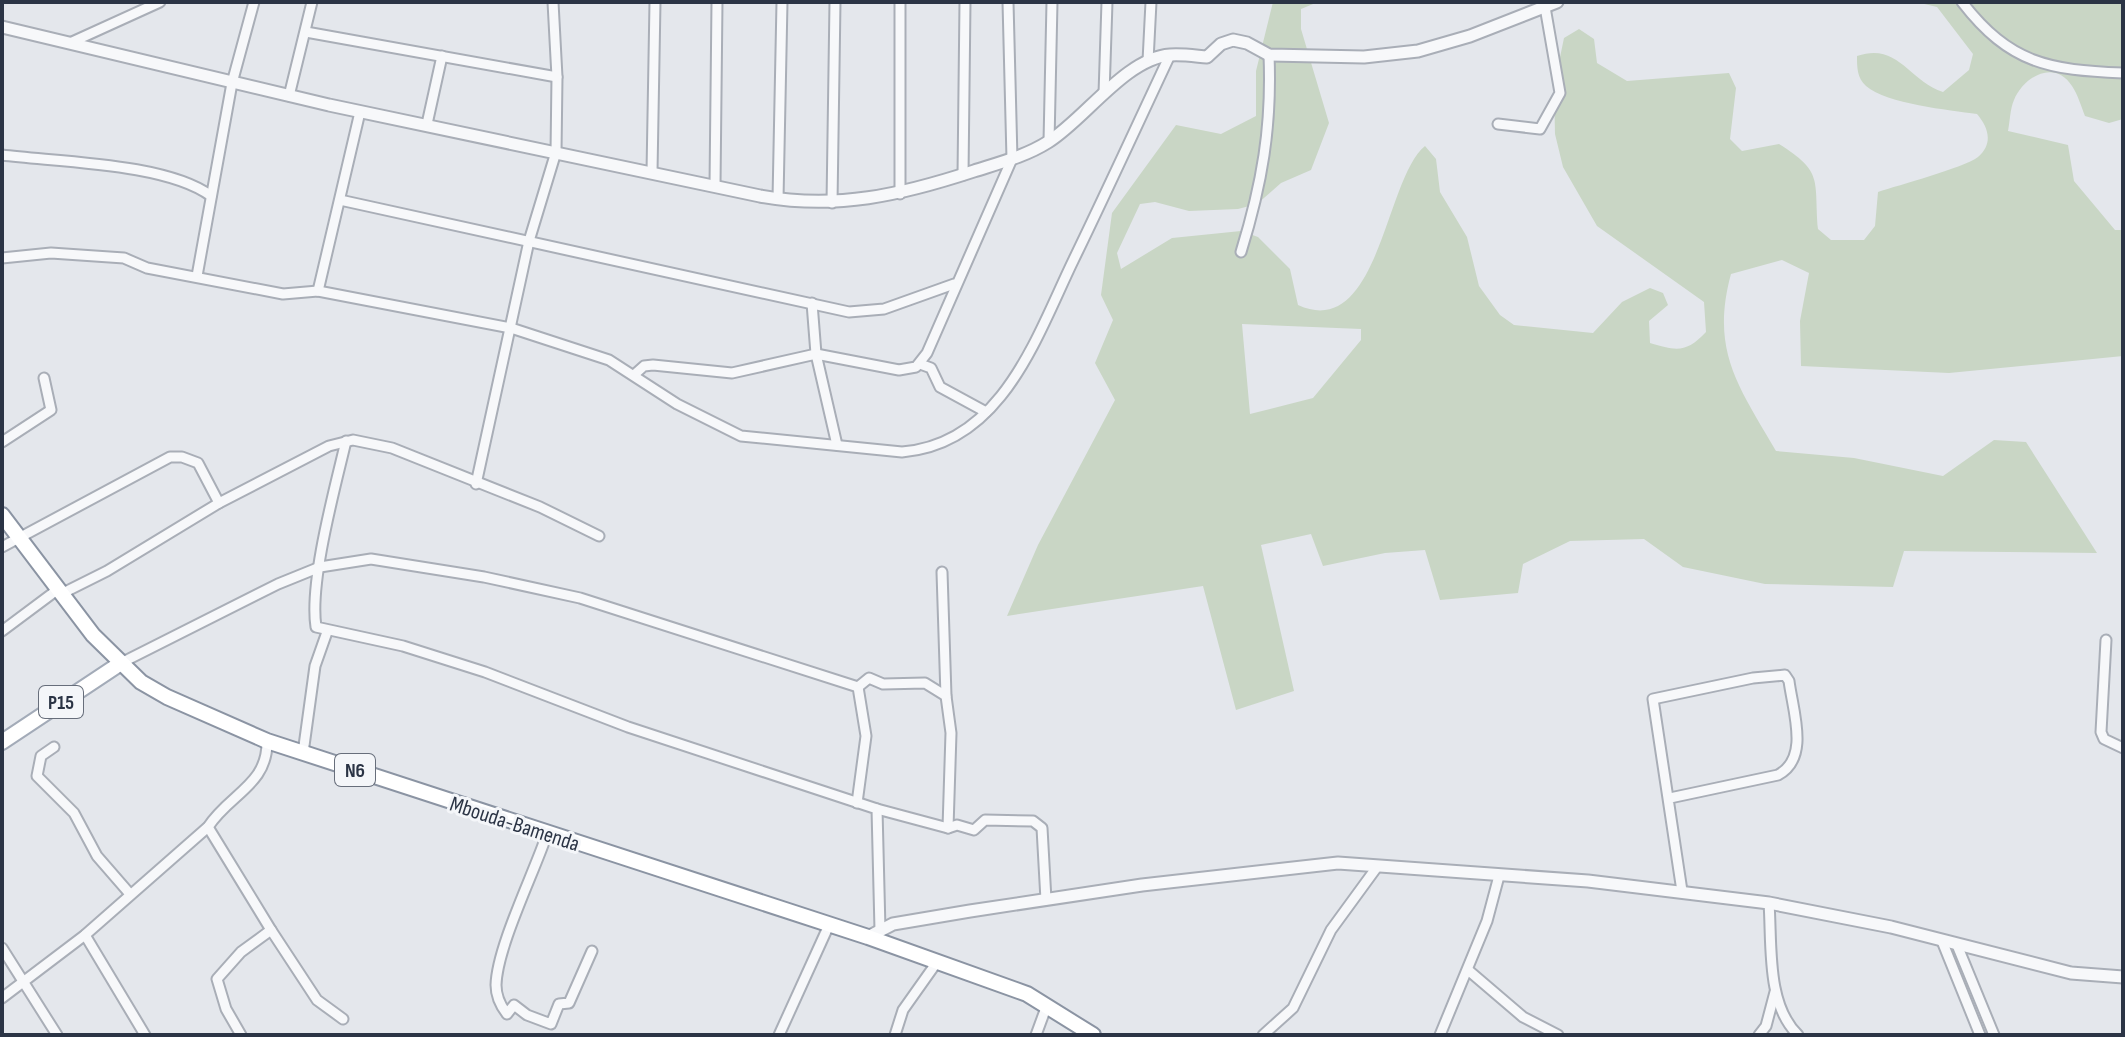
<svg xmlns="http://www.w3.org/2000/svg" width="2125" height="1037" viewBox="0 0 2125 1037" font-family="'Sofia Sans Condensed',sans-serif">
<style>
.green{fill:#c9d6c5;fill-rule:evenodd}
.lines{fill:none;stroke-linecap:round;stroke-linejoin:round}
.minor-casing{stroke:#a9aeb7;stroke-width:13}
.tertiary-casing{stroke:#a9aeb7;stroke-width:15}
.primary-casing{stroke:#a3abb8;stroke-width:18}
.trunk-casing{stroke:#8b94a3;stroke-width:18}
.minor{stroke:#f7f8fa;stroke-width:9}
.tertiary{stroke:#f7f8fa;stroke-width:11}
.primary{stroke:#fff;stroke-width:14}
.trunk{stroke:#fff;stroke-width:14}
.labels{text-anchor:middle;stroke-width:6;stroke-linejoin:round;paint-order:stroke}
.shield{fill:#f4f6f9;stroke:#676e7b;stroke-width:2}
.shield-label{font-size:20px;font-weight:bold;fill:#2b3445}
.street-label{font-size:22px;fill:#2b3445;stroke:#f4f6f9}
</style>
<rect width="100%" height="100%" fill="#e4e7ec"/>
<path class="green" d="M1273,2H1318L1301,9V29L1329,123L1311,170L1281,183L1257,204L1238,209L1189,211L1155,202L1140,204L1117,253L1121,269L1172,238L1241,231L1258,237L1290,269L1298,305C1379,342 1385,178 1425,146L1436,159L1440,192L1467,237L1479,286L1500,315L1514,325L1593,333L1622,302L1650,288L1663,293L1668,305L1649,321L1650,343C1677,351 1686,353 1706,332L1704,302L1597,226L1563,167L1555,134L1554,86L1564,38L1579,29L1594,39L1597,63L1627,81L1729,73L1736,88L1730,139L1742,151L1779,144C1824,172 1814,180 1818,229L1831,240H1864L1875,226L1878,192C1899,185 1963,168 1978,157C1994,143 1988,127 1977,114C1949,110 1887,104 1866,86C1857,78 1857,67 1857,56C1898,42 1908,80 1943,92L1969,70L1973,54L1937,7L1916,2H2123V119L2109,123L2085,116C2081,106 2078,95 2072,86C2055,59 2024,76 2014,100C2010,109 2010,121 2008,131L2068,145L2074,181L2115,230H2123V356L1949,373L1801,366L1800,321L1809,273L1782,260L1731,274C1710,351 1739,387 1776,451L1854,458L1943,476L1994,440L2026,442L2097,553L1904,551L1893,587L1765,584L1683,567L1644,539L1570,541L1523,564L1518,593L1440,600L1425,550L1385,553L1323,566L1311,534L1261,545L1294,691L1236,710L1203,586L1007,616L1038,545L1115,400L1095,363L1113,320L1101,295L1112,213L1176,125L1221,134L1256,116V71ZM1242,324L1361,329V340L1313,398L1250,414Z"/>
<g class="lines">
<defs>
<g id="minor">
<polyline points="900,2 900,194"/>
<path d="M1962,2C2010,64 2049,70 2123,73"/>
<polyline points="306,32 557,77"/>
<polyline points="72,42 160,2"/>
<polyline points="1148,61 1151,2"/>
<polyline points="1104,94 1107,2"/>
<polyline points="289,96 312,2"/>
<polyline points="427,124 442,56"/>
<polyline points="1498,124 1540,129 1560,93 1545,7"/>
<polyline points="1049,142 1052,2"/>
<path d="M2,155C57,162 167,163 211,196"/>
<polyline points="652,172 655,2"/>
<polyline points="963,175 965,2"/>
<polyline points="715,185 717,2"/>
<polyline points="778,199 782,2"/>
<polyline points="340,200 849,312 884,309 954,284"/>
<polyline points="832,203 835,2"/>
<path d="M1241,252C1262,184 1272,127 1269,55"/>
<path d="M2,258L51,253L124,258L147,268L283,294L318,291L511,328L609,360L677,404L741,436L902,452C1003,444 1037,335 1074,259C1107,191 1138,123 1170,55"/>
<polyline points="197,276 232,83 254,2"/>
<polyline points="318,291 360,112"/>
<polyline points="812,303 816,354 837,445"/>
<polyline points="920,364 931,368 940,387 986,412"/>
<polyline points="635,374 644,366 653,365 732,373 816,354 899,370 916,367 927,353 1012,159 1008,2"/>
<path d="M346,441C335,488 309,582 316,627L403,646L485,672L628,727L877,809L880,930"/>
<polyline points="2,442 51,410 44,378"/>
<polyline points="476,484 529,241 556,152 557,77 553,2"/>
<polyline points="2,547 170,457 182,457 198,463 219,503"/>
<polyline points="942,572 946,696 951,733 948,828"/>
<polyline points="61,594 107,571 219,503 329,446 353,440 392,448 540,507 599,536"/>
<polyline points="2,631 57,590"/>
<polyline points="2106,640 2101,732 2104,739 2123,748"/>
<polyline points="121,663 278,584 320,567 371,559 484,577 580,598 858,687 866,736 857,803"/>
<polyline points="858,687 869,678 883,684 925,683 946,696"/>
<polyline points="54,747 41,756 37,776 74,813 97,856 130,894"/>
<polyline points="303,753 315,666 327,632"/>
<path d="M1670,798L1778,775C1810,758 1793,712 1789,681L1785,675L1753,678L1653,699L1682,891"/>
<polyline points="877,809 948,828 957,825 974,830 985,820 1033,821 1042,828 1046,900"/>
<polyline points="208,827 271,930 241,952 217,979 226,1009 241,1035"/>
<path d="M547,834C534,873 497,947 496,985C496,996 500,1005 507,1014L514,1005L527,1015L551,1024L559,1004L569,1003L592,951"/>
<path d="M1769,903C1772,944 1766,1004 1798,1035"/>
<polyline points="271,930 317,1000 343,1019"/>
<polyline points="85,935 145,1035"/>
<polyline points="1942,941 1980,1035"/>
<polyline points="1957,945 1994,1035"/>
<polyline points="2,948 57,1035"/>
<polyline points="1468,970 1523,1017 1558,1035"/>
<path d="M2,998L85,935L208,827C229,794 268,785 267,741"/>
<polyline points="779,1035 829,925"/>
<polyline points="895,1035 903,1010 937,962"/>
<polyline points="1036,1035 1047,1005"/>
<polyline points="1263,1035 1293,1008 1331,930 1377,867"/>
<polyline points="1440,1035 1487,921 1499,876"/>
<polyline points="1759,1035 1766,1026 1775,992"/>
</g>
<g id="tertiary">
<path d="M2,27L329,105L760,196C836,210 901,195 974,171C999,163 1026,156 1048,142C1084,120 1126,58 1170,55C1182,54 1195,56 1207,57L1221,44L1233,40L1247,43L1269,55L1364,57L1418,51L1470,36L1557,2"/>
<polyline points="868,937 893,924 970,911 1142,885 1338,863 1588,881 1769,903 1891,927 2071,973 2123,977"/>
</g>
<polyline id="primary" points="2,742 121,663"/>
<polyline id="trunk" points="2,515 93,635 141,682 167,697 267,741 868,937 1027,994 1093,1035"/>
</defs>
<use href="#minor" class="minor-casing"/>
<use href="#tertiary" class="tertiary-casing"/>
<use href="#primary" class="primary-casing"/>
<use href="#trunk" class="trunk-casing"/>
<use href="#minor" class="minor"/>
<use href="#tertiary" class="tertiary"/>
<use href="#primary" class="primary"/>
<use href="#trunk" class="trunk"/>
</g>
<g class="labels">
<g class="shield">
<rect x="39" y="686" width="44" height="32" rx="6"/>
<rect x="335" y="754" width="40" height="32" rx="6"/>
</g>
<g class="shield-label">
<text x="61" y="709">P15</text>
<text x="355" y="777">N6</text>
</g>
<g class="street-label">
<text transform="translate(515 823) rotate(18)" y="8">Mbouda-Bamenda</text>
</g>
</g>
<rect width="2125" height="1037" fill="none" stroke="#2b3445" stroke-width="8"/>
</svg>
